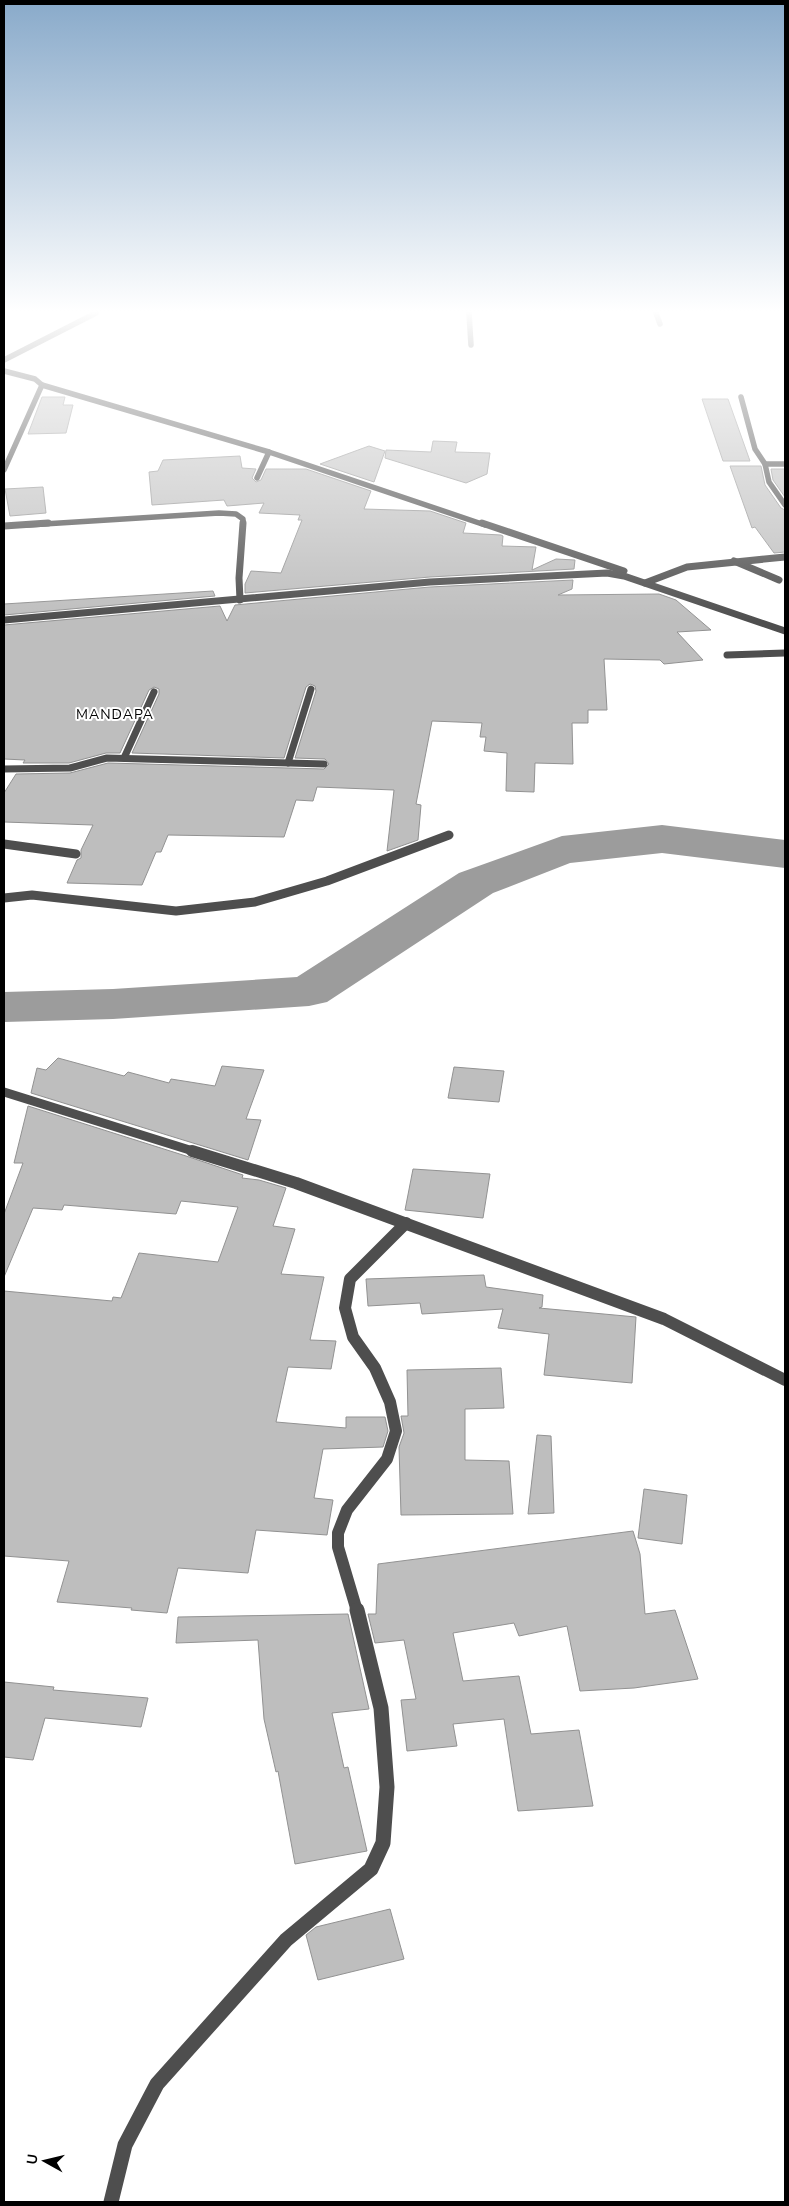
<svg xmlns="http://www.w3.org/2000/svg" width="789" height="2206" viewBox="0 0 789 2206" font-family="'Nunito Sans',sans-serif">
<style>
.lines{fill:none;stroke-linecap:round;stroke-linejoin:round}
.river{fill:#9c9c9c;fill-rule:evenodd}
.building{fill:#bebebe;stroke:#929292}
.street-far4{stroke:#4e4e4e;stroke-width:5.5}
.street-far3{stroke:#4e4e4e;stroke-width:7}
.street-far2{stroke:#4e4e4e;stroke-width:9}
.street-far1{stroke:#4e4e4e;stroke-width:12}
.street{stroke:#4e4e4e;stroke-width:15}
.labels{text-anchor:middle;stroke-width:4;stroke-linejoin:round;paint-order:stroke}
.far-quarter-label{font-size:14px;letter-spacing:1px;fill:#000;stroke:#fff}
</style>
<rect width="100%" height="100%" fill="#fff"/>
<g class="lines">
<polygon class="river" points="662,825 785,840 785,868 662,853 570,863 493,893 327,1002 309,1006 113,1019 4,1022 4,992 113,989 297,977 459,873 562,836"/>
</g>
<g class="building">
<polygon points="42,397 65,397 63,405 73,405 66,433 28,434"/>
<polygon points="702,399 728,399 750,461 723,461"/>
<polygon points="433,441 457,442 455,452 490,453 487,474 466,483 385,458 386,450 431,452"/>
<polygon points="369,446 385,451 374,482 320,464"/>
<polygon points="240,456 242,468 256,469 252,478 256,482 261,480 266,469 306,469 371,491 364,509 430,511 466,523 463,533 501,535 503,536 502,546 536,547 532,570 556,559 575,560 574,569 430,577 245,593 245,584 251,571 281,573 302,520 298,520 300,515 259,513 264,503 227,506 224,500 152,505 149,472 158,471 163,460"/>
<polygon points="730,466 761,466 765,485 781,508 785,510 785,552 774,553 755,527 752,528"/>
<polygon points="771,469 785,469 785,497 773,480"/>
<polygon points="43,487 46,513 10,516 5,489"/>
<polygon points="573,580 572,589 558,595 659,594 676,600 711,630 677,632 703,660 664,664 660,660 604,659 607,710 588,710 588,723 572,723 573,764 535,763 534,792 506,791 507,753 484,751 486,737 480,737 482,723 432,721 416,804 421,805 418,840 387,851 394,790 317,787 313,801 296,800 284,837 168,835 161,852 156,852 142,885 67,883 77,860 81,858 81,850 93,825 4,822 4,793 16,774 70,773 108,763 324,769 329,764 325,759 295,758 316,691 315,686 310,684 306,687 284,758 132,753 159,694 159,689 154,687 149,690 120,753 106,753 69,763 23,763 25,760 4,759 4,625 220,606 227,621 235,605 430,587"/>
<polygon points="213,591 215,596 4,615 4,604"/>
<polygon points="58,1058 124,1076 128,1072 169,1083 171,1079 215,1086 222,1066 264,1070 246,1119 261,1120 248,1160 31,1093 37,1068 46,1070"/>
<polygon points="454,1067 504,1071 499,1102 448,1098"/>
<polygon points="28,1106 186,1156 243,1175 242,1178 259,1180 286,1188 273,1226 295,1229 281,1274 324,1277 310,1340 336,1341 331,1369 288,1367 276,1422 346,1428 346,1417 385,1417 388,1431 383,1447 323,1449 314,1498 333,1500 327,1535 256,1530 248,1573 178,1568 167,1613 131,1610 132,1608 57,1602 69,1561 4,1556 4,1291 112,1301 113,1297 121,1298 139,1253 218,1262 238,1207 181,1201 176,1214 64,1205 62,1210 33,1208 4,1277 4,1214 23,1163 14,1163"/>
<polygon points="413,1169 490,1174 483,1218 405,1210"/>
<polygon points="484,1275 486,1287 543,1295 542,1307 539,1308 636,1317 632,1383 544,1375 549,1334 498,1328 503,1309 422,1314 420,1303 368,1306 366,1279"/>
<polygon points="501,1368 504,1408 465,1409 465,1460 509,1461 513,1514 401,1515 399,1447 404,1433 401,1416 408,1416 407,1370"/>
<polygon points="537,1435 551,1436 554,1513 528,1514"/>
<polygon points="644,1489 687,1495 682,1544 638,1538"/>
<polygon points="633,1531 640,1554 645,1614 675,1610 698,1679 634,1688 580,1691 567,1626 519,1636 514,1623 453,1633 463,1681 519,1676 531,1734 579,1730 593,1806 518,1811 504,1719 453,1724 457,1746 407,1751 401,1700 416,1699 404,1640 375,1643 368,1614 376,1614 378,1564"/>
<polygon points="348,1614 369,1709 332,1713 344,1768 348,1767 367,1851 295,1864 278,1771 276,1772 264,1719 258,1640 176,1643 178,1617"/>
<polygon points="4,1682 54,1687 53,1690 148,1698 141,1727 45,1718 33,1760 4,1757"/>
<polygon points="390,1909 404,1959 318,1980 306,1935 316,1927"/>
</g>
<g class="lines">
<g class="street-far4">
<polyline points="469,313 471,345"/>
<polyline points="656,313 660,324"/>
<polyline points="4,360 96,313"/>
<polyline points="4,371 35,379 42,385 4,470"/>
<polyline points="42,385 269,452 485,525"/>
<polyline points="741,397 755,449 765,464 769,482 785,505"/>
<polyline points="765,464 785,464"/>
<polyline points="257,478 269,452"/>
<polyline points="28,525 219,513 236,514 243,519 243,525"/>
</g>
<g class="street-far3">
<polyline points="482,523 624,571"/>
<polyline points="4,526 48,523"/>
<polyline points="734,561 779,580"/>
<polyline points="645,583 687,567 785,557"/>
<polyline points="240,600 239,578 243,523"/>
<polyline points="4,620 430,582 607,573 624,576 785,631"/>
<polyline points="727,655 785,653"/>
<polyline points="124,758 154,692"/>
<polyline points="288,763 311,689"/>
<polyline points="4,769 70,768 107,758 324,764"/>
</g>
<g class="street-far2">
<polyline points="4,844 76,854"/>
<polyline points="4,898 32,895 176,911 255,902 327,881 449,835"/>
<polyline points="4,1092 196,1152"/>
</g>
<g class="street-far1">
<polyline points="192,1151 296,1183 664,1319 785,1380"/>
<polyline points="357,1611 338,1547 338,1533 347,1510 387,1459 396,1431 390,1402 375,1368 353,1337 345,1308 350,1279 406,1223"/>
</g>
<polyline class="street" points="111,2202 125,2145 157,2084 286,1940 371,1869 383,1843 387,1787 381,1708 357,1610"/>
</g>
<linearGradient id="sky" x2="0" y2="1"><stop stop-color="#89aaca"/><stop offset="0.5" stop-color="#fff"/><stop offset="1" stop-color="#fff" stop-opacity="0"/></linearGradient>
<rect width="789" height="622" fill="url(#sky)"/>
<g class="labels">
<g class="far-quarter-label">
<text x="115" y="719">MANDAPA</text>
</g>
</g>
<rect width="789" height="2206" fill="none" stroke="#000000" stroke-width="10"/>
<g transform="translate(45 2161) rotate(278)" stroke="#ffffff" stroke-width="4" paint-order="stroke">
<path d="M0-4L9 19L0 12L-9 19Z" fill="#000000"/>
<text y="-8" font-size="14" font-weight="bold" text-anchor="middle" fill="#000000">U</text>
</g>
</svg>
